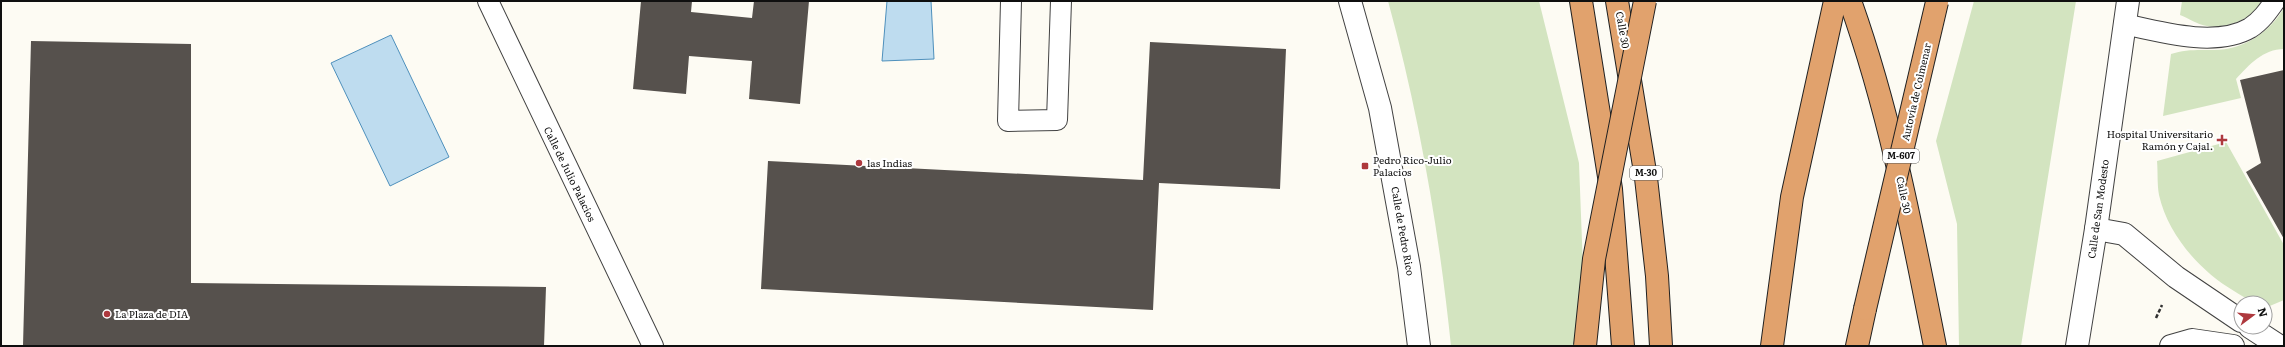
<svg xmlns="http://www.w3.org/2000/svg" width="2285" height="347" viewBox="0 0 2285 347" font-family="Literata,serif">
<style>
.green{fill:#d3e4c0}
.water{fill:#bedcef;stroke:#4e90bc}
.building{fill:#56514d}
.lines{fill:none;stroke-linecap:round;stroke-linejoin:round}
.service-casing{stroke:#424242;stroke-width:22}
.minor-casing{stroke:#424242;stroke-width:24}
.motorway-casing{stroke:#202020;stroke-width:24}
.path{stroke:#313131;stroke-width:2.5;stroke-dasharray:4 2;stroke-linecap:butt}
.service{stroke:#fff;stroke-width:20}
.minor{stroke:#fff;stroke-width:22}
.motorway{stroke:#e1a26d;stroke-width:22}
.motorway-bridge-casing{stroke:#202020;stroke-width:24;stroke-linecap:butt}
.motorway-bridge{stroke:#e1a26d;stroke-width:22}
.poi-dot{fill:#ae393e;stroke:#fff;stroke-width:1.5}
.labels{text-anchor:middle;stroke-width:4;stroke-linejoin:round;paint-order:stroke}
.shield{fill:#fff;stroke:#575757;stroke-width:1}
.shield-label{font-size:9px;font-weight:bold;fill:#0f0f0f}
.street-label{font-size:10px;fill:#0f0f0f;stroke:#fff}
.poi-label{font-size:10px;fill:#0f0f0f;stroke:#fff;text-anchor:start}
</style>
<rect width="100%" height="100%" fill="#fdfbf3"/>
<g class="green">
<path d="M1388,1H1539L1579,163L1586,346H1451C1439,230 1419,114 1388,1Z"/>
<polygon points="1974,1 2076,1 2021,346 1959,346 1957,224 1936,141"/>
<path d="M2182,1H2261C2254,19 2226,29 2207,26C2198,25 2188,18 2180,15Z"/>
<path d="M2284,8V49C2263,49 2249,65 2236,79L2241,98L2163,116L2171,54C2185,49 2199,50 2214,50C2243,50 2269,33 2284,8Z"/>
<path d="M2226,142L2284,245V300L2265,308V303C2252,303 2245,298 2234,291C2200,271 2168,235 2159,195C2157,184 2158,172 2157,161Z"/>
</g>
<g class="water">
<polygon points="887,1 931,1 934,59 882,61"/>
<polygon points="391,35 449,157 390,186 331,63"/>
</g>
<g class="building">
<polygon points="641,1 692,1 691,12 752,18 754,1 809,1 800,104 749,99 752,61 689,56 686,94 633,89"/>
<polygon points="31,41 191,44 191,283 546,287 544,346 23,346"/>
<polygon points="1150,42 1286,49 1280,189 1159,183 1153,310 761,289 768,161 1143,180"/>
<polygon points="2284,70 2284,239 2246,172 2261,163 2240,80"/>
</g>
<g class="lines">
<defs>
<g id="service">
<polyline points="488,1 653,346"/>
<polyline points="1011,1 1008,121 1057,120 1061,1"/>
<path d="M2124,24C2160,32 2216,48 2250,28C2261,21 2268,11 2275,1"/>
</g>
<g id="minor">
<polyline points="1350,1 1380,108 1409,267 1419,346"/>
<polyline points="2096,229 2124,234 2176,277 2241,321"/>
<polyline points="2250,327 2279,346"/>
<polyline points="2077,346 2096,229 2128,1"/>
<polyline points="2171,346 2192,340 2233,346"/>
</g>
<g id="motorway">
<polyline points="1581,1 1611,189 1623,346"/>
<polyline points="1617,1 1646,178 1657,276 1661,346"/>
<path d="M1850,1C1890,113 1912,230 1935,346"/>
<polyline points="1772,346 1792,197 1835,1"/>
<polyline points="1857,346 1865,309"/>
</g>
</defs>
<use href="#service" class="service-casing"/>
<use href="#minor" class="minor-casing"/>
<use href="#motorway" class="motorway-casing"/>
<polyline class="path" points="2156,318 2162,305"/>
<use href="#service" class="service"/>
<use href="#minor" class="minor"/>
<use href="#motorway" class="motorway"/>
<defs>
<g id="motorway-bridge">
<polyline points="1865,309 1937,2"/>
<polyline points="1585,346 1594,259 1645,1"/>
</g>
</defs>
<use href="#motorway-bridge" class="motorway-bridge-casing"/>
<use href="#motorway-bridge" class="motorway-bridge"/>
</g>
<g class="poi-dot">
<path d="M2220 134h4v4h4v4h-4v4h-4v-4h-4v-4h4z"/>
<circle cx="859" cy="163" r="4"/>
<rect x="1361" y="162" width="8" height="8" rx="2"/>
<circle cx="107" cy="314" r="4"/>
</g>
<g class="labels">
<g class="shield">
<rect x="1883" y="149" width="36" height="14" rx="3"/>
<rect x="1630" y="166" width="32" height="14" rx="3"/>
</g>
<g class="shield-label">
<text x="1901" y="159">M-607</text>
<text x="1646" y="176">M-30</text>
</g>
<g class="street-label">
<text transform="translate(1623 30) rotate(80)" y="4">Calle 30</text>
<text transform="translate(1916 92) rotate(-77)" y="4">Autovía de Colmenar</text>
<text transform="translate(570 174) rotate(64)" y="4">Calle de Julio Palacios</text>
<text transform="translate(1904 195) rotate(78)" y="4">Calle 30</text>
<text transform="translate(2098 209) rotate(-82)" y="4">Calle de San Modesto</text>
<text transform="translate(1403 231) rotate(80)" y="4">Calle de Pedro Rico</text>
</g>
<g class="poi-label">
<text x="2213" y="138" text-anchor="end">Hospital Universitario<tspan x="2213" dy="12">Ramón y Cajal.</tspan></text>
<text x="1373" y="164">Pedro Rico-Julio<tspan x="1373" dy="12">Palacios</tspan></text>
<text x="867" y="167">las Indias</text>
<text x="115" y="318">La Plaza de DIA</text>
</g>
</g>
<rect width="2285" height="347" fill="none" stroke="#0f0f0f" stroke-width="4"/>
<g transform="translate(2253 315) rotate(74)"><circle r="19" fill="#ffffff" stroke="#9f9f9f"/>
<path d="M0-3L7 15L0 10L-7 15Z" fill="#ae393e"/>
<text y="-6" font-size="11" font-weight="bold" text-anchor="middle" fill="#0f0f0f">N</text>
</g>
</svg>
